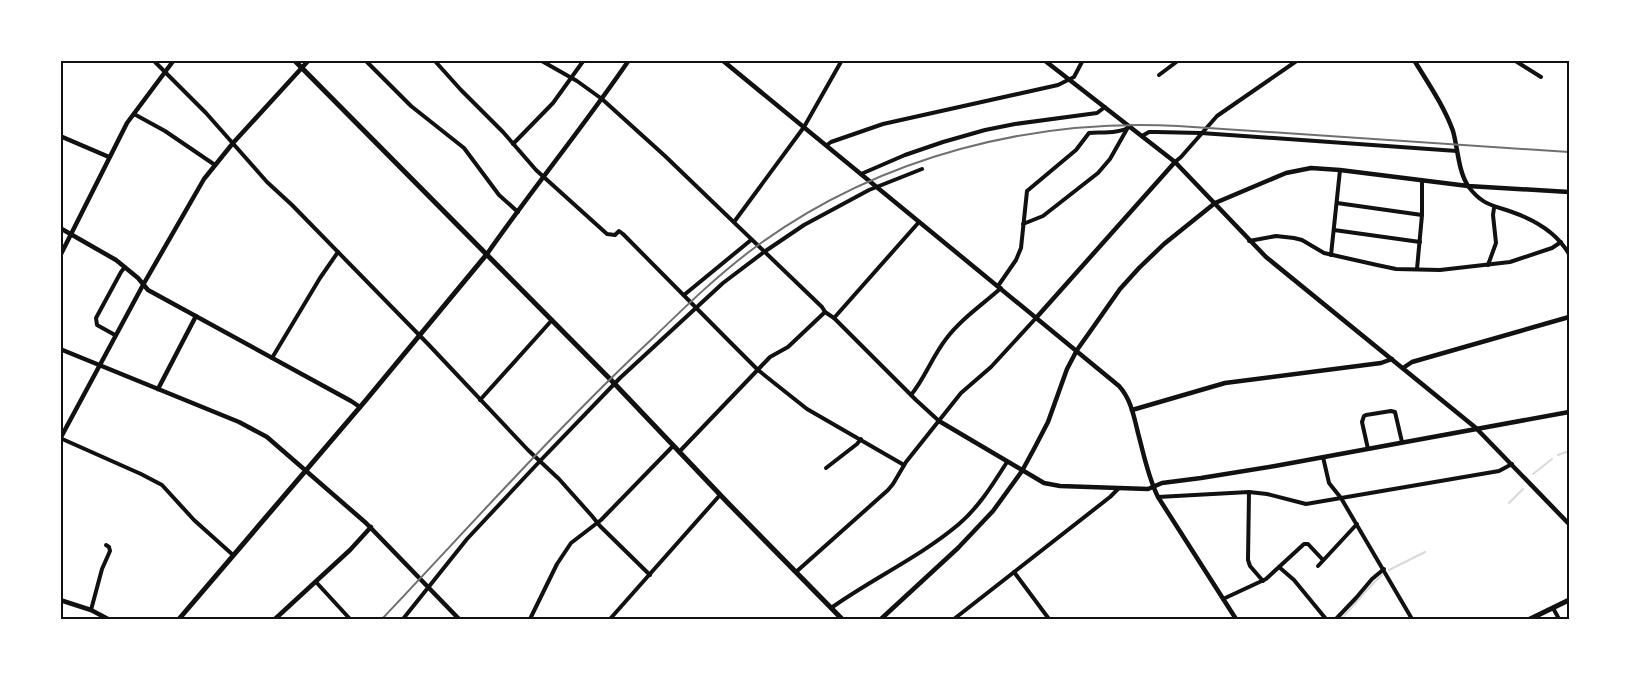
<svg xmlns="http://www.w3.org/2000/svg" width="1629" height="679" viewBox="0 0 1629 679" font-family="'Archivo Narrow',sans-serif">
<style>
.lines{fill:none;stroke-linecap:round;stroke-linejoin:round}
.stream{stroke:#d9d9d9;stroke-width:2}
.minor{stroke:#111;stroke-width:4}
.tertiary{stroke:#111;stroke-width:4.5}
.secondary{stroke:#111;stroke-width:4.5}
.primary{stroke:#111;stroke-width:5}
.rail{stroke:#707070;stroke-width:2}
.neatline{fill:none;stroke:#111;stroke-width:2}
</style>
<rect width="100%" height="100%" fill="#fff"/>
<g class="lines">
<g class="stream">
<polyline points="1558,455 1569,451"/>
<polyline points="1533,474 1552,459"/>
<polyline points="1509,503 1523,489"/>
<polyline points="1389,570 1425,552"/>
<path d="M1341,619C1355,605 1368,587 1382,575"/>
</g>
<g class="minor">
<polyline points="153,60 206,113 267,182 292,205 428,344 528,450 559,479 592,516 600,526 650,575"/>
<polyline points="365,60 411,106 464,148 499,195 518,212"/>
<polyline points="434,60 461,90 503,132 536,170 607,234 615,235 619,231 623,234 731,343 758,370 778,386 807,409 904,465"/>
<polyline points="540,60 577,81 602,99 665,156 822,307 825,312"/>
<polyline points="1514,60 1541,77"/>
<polyline points="1159,75 1179,60"/>
<polyline points="134,114 165,131 215,165"/>
<polyline points="1142,136 1149,132 1156,132 1201,133 1457,151"/>
<polyline points="513,144 553,103 584,60"/>
<polyline points="827,145 831,142 883,124 1058,85 1074,77 1083,60"/>
<polyline points="1175,162 1181,157 1217,116 1298,60"/>
<polyline points="861,174 905,155 943,142 985,130 1015,124 1097,113 1105,107"/>
<path d="M1468,186C1482,205 1492,205 1512,212C1535,220 1557,233 1569,254"/>
<polyline points="1337,203 1422,215"/>
<polyline points="734,222 804,127 842,60"/>
<polyline points="1023,224 1043,216 1098,173 1110,159 1127,129"/>
<polyline points="1334,230 1420,242"/>
<polyline points="1249,241 1276,236 1294,238 1302,240 1324,253 1377,265 1396,269 1440,270 1510,262 1552,248 1561,242"/>
<polyline points="1331,255 1340,170"/>
<polyline points="1488,265 1496,243 1493,215 1494,208"/>
<polyline points="1417,269 1422,215 1422,181"/>
<path d="M998,286L1016,260L1021,248L1027,191L1076,150L1089,133C1102,132 1120,134 1131,126"/>
<polyline points="684,295 751,240"/>
<polyline points="834,318 916,400 939,421"/>
<polyline points="115,335 97,325 96,318 121,272 125,267"/>
<polyline points="272,358 320,278 338,252"/>
<path d="M911,395C925,378 932,357 946,339C961,319 982,305 1001,288"/>
<polyline points="480,400 552,320"/>
<polyline points="60,438 141,474 162,485 194,520 233,555"/>
<polyline points="1368,449 1362,422 1364,416 1366,415 1391,411 1395,412 1402,442"/>
<polyline points="680,451 770,357 788,347 825,312 834,318 919,222"/>
<polyline points="1323,457 1329,483 1341,498 1412,619"/>
<polyline points="826,468 857,444 861,439"/>
<polyline points="1249,492 1248,560 1250,566 1263,581"/>
<polyline points="1158,497 1249,492 1267,494 1306,504 1499,471 1512,464"/>
<polyline points="1318,566 1357,524"/>
<polyline points="1279,567 1294,580 1326,619"/>
<polyline points="796,572 888,490 893,484 906,462 961,393 991,367 1036,318"/>
<polyline points="1014,572 1049,619"/>
<polyline points="316,582 350,619"/>
<polyline points="1223,599 1266,579 1304,544 1308,544 1323,560"/>
<path d="M831,608C873,578 920,557 959,524C979,507 993,484 1007,462"/>
<polyline points="1553,608 1559,619"/>
<polyline points="91,610 102,569 110,551 109,547 106,545"/>
<polyline points="403,619 467,539 540,461 620,378 723,283 764,252 804,225 869,190 922,169"/>
<polyline points="530,619 557,564 571,543 601,520 673,446"/>
<polyline points="610,619 720,495"/>
<polyline points="954,619 1110,497 1118,489"/>
<polyline points="1336,619 1356,598 1372,579 1384,569"/>
</g>
<g class="tertiary">
<path d="M722,60L1119,386C1131,399 1134,417 1138,433C1144,455 1148,477 1158,497L1236,619"/>
<polyline points="1044,60 1175,162 1266,257 1476,428 1569,524"/>
<path d="M1414,60C1428,83 1444,106 1453,131C1458,149 1458,170 1468,186"/>
<polyline points="60,136 109,157"/>
<polyline points="60,228 116,260 138,278 148,290 351,401 360,407"/>
<path d="M487,254C533,188 584,126 629,60"/>
<polyline points="60,256 127,123 174,60"/>
<polyline points="1036,318 1175,162"/>
<polyline points="60,349 239,422 267,437 366,523 459,619"/>
<polyline points="1403,368 1412,362 1569,317"/>
<polyline points="158,389 196,316"/>
<polyline points="1132,410 1225,383 1381,363 1392,359"/>
<polyline points="939,421 1044,483 1060,486 1148,489 1162,483 1201,478 1275,466 1569,412"/>
<polyline points="60,439 143,285 204,179 233,143 309,60"/>
<polyline points="275,619 350,550 371,527"/>
<polyline points="881,619 958,548 993,511 1022,471 1035,447 1048,422 1067,369 1077,350 1094,326 1120,289 1139,268 1164,244 1215,203 1286,173 1311,168 1340,170 1468,186 1569,192"/>
</g>
<polyline class="secondary" points="60,600 91,610 108,619"/>
<g class="primary">
<polyline points="294,60 611,380 728,503 842,619"/>
<polyline points="179,619 366,400 487,254"/>
<polyline points="1530,619 1569,600"/>
</g>
<path class="rail" d="M382,619C472,524 559,426 654,337C688,304 722,271 761,243C881,157 1031,118 1178,126L1569,152"/>
</g>
<rect width="1629" height="679" fill="none" stroke="#ffffff" stroke-width="123"/>
<rect x="62" y="62" width="1506" height="556" class="neatline"/>
</svg>
